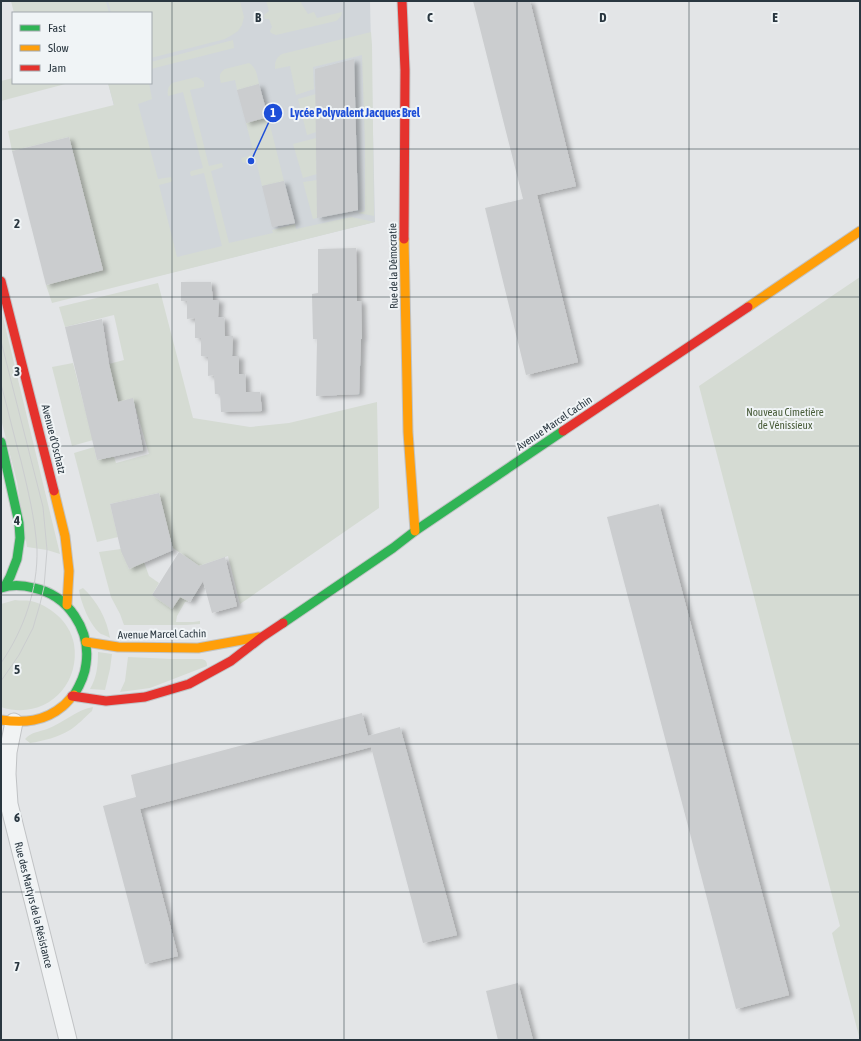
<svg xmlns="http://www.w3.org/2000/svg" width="861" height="1041" viewBox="0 0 861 1041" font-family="'Asap Condensed',sans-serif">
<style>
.built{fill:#d1d6da}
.green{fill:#d5dbd3}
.building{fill:#cbcdcf;filter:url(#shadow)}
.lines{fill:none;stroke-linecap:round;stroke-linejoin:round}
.street-casing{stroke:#c1c3c5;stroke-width:19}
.fast-casing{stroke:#c1c3c5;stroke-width:11}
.slow-casing{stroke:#c1c3c5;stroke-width:11}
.jam-casing{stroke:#c1c3c5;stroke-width:11}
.street{stroke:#f1f3f4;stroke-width:17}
.fast{stroke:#30b455;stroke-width:9}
.slow{stroke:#ff9f0a;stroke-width:9}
.jam{stroke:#e5322d;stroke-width:9}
.tram{stroke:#cbcdcf;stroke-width:1}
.grid{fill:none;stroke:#2a3740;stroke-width:1;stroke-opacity:0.55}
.labels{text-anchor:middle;stroke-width:4;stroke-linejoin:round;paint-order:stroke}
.street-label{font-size:11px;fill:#2a3740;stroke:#f0f4f6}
.park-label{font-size:11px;fill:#475b38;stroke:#f0f4f6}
.grid-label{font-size:13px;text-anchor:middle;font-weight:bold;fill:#2a3740;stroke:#f0f4f6;stroke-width:4;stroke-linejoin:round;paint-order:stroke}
.leader{fill:none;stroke:#1d4ed8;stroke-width:1.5}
.callout-dot{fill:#1d4ed8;stroke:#f0f4f6;stroke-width:1.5}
.mark-label{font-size:12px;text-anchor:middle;font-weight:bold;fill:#fff}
.callout-label{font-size:12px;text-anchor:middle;font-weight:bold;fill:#1d4ed8;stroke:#f0f4f6;stroke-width:4;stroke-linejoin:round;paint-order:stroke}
</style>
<defs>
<filter id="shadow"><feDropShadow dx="4.5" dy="2.5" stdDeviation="2" flood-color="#0004"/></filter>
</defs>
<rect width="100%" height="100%" fill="#e3e5e7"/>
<polygon class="built" points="87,1 370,1 375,222 158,276 108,83 151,83 151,13 90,13"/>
<g class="green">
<polygon points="11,1 106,1 109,13 14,13"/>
<polygon points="108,1 240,1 244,17 242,25 238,31 232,35 225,39 151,58 151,13 111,13"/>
<path d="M266,1H302L301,3L308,14L314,12L317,18L342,12C342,15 339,19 336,21L276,35L271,33L270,31L272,27L269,19H265L264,15L269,11Z"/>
<path d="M371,32L372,45L374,216L358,213L365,211V144L362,55L313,67L314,89L296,95L290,66L275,69C275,63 275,58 282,54Z"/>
<polygon points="233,40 234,48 151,69 151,62"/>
<path d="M249,63C257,68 257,76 259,84L237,90L235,80L221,83C219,76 219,73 225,69Z"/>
<path d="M196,77L199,78L204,82V87L190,90L209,166L222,163L223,167L211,171L229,243L273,233L272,230L295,224L296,229L351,217L375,222L52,303L46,285L103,270L69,137L12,151L8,131L114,105L108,83H149L152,99L138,104L158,179L171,177L172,180L171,182L159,185L177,257L222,246L204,173L192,176H191L190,173L191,171L203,168L183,92L168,96C167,90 168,87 172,83Z"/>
<polygon points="13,78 13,83 69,83 1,101 1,81"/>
<polygon points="316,94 316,132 307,135 298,99"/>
<polygon points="268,117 284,181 262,186 256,160 243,163 241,159 242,158 254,154 246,123"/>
<polygon points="316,138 317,174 303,178 293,144"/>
<polygon points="317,180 317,218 313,219 303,182"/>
<polygon points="860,277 860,1040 832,933 840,926 699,386"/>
<polygon points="158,283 193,418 250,427 289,423 377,402 379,508 240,604 228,556 199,566 173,548 159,493 110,504 118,537 97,542 74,453 94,447 97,460 114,457 116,463 149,454 133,399 118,402 109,364 124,360 114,315 65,327 59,307"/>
<polygon points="1,309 60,554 47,550 27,547 17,482 1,419"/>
<polygon points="73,363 93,440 72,446 52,367"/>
<polygon points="121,549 129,569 144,562 149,576 159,583 152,595 172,608 180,596 189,601 185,602 177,616 176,622 193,622 200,621 200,624 186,625 124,625 120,614 111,597 99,552"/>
<path d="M83,588C97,601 107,619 110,638C107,636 104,635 101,634C90,626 81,603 79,590Z"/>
<path d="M15,600C20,601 26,600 31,601C41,603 50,609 57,615C66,623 72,633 74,644C81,687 43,721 1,707V604Z"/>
<path d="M98,652L112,654L110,669L105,690L90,689C97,677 98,665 98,652Z"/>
<path d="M128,657L171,659H202C206,660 207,662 207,666L150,688L120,692L125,681Z"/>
<path d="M93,707L92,711C85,717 78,725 70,730C58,737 44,741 30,743L25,739C31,732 39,732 47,729C63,723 76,710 93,707Z"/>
</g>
<g class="building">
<polygon points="473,1 530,1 576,186 537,195 578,362 526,375 485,208 523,199"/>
<polygon points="354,59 358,210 317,218 315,69"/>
<polygon points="259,84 268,117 246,123 237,90"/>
<polygon points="69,137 103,270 46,285 12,151"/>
<polygon points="284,181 295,223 272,227 262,186"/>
<polygon points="356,248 357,301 361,301 362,339 361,339 359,394 316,396 317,339 313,339 312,294 318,293 318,249"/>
<polygon points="181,282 211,282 213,300 219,300 218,317 224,318 225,336 233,336 232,356 239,356 239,374 245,374 246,392 260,392 262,411 221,412 220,394 215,394 214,375 208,376 208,357 201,356 201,338 195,338 195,318 187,319 187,301 181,301"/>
<polygon points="102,319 109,364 118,402 133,398 143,450 97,460 65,327"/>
<polygon points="159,493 173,550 129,569 121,551 110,504"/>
<polygon points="659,504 789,995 736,1009 607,517"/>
<polygon points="179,552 199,566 225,557 237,606 212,613 203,581 190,602 180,597 172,609 152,595"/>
<polygon points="362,713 368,736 400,727 457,935 423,943 371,747 140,809 178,956 145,964 103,806 136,797 131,775"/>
<polygon points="518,983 533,1040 498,1040 486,991"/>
</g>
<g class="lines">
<defs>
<polyline id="street" points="14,722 8,752 7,774 9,804 68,1040"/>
<g id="fast">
<polyline points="1,442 19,523 20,538 17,559 10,577 5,586"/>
<path d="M1,588C12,584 23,585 34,588C68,595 91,630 86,664C85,675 80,685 74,695"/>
<polyline points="283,623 393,548 415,531 563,431"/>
</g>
<g id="slow">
<polyline points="404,239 408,432 415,531"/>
<polyline points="748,307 860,231"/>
<polyline points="54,491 65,536 69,571 67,605"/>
<polyline points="86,642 118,647 198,648 259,637"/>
<path d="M1,720C24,723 44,722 63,706C67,703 70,698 74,695"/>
</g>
<g id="jam">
<polyline points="402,1 405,70 404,239"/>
<polyline points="1,281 54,491"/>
<polyline points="563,431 748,307"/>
<polyline points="72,696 106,701 145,697 189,684 231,661 262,637 283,623"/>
</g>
</defs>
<use href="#street" class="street-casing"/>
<use href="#fast" class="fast-casing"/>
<use href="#slow" class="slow-casing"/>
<use href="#jam" class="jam-casing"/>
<use href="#street" class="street"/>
<use href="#fast" class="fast"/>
<use href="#slow" class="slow"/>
<use href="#jam" class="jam"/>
<g class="tram">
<polyline points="1,341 43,507 47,550 44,587 40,604 33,628 19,655 1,681"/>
<path d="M1,384C8,410 14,436 21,461C28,490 35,519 37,549C38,589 24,630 1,663"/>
</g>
</g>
<path class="grid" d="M172,1V1040M344,1V1040M517,1V1040M689,1V1040M1,149H860M1,297H860M1,446H860M1,595H860M1,744H860M1,892H860"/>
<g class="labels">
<g class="street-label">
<text transform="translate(393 266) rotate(-91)" y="4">Rue de la Démocratie</text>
<text transform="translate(554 423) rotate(-34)" y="4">Avenue Marcel Cachin</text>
<text transform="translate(54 439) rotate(76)" y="4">Avenue d'Oschatz</text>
<text transform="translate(162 634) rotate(-1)" y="4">Avenue Marcel Cachin</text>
<text transform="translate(34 905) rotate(76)" y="4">Rue des Martyrs de la Résistance</text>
</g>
<g class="park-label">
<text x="785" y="416">Nouveau Cimetière<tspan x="785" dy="13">de Vénissieux</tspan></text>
</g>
</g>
<g class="grid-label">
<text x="258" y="22">B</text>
<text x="430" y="22">C</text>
<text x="603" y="22">D</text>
<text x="775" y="22">E</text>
<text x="17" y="228">2</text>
<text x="17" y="376">3</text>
<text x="17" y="525">4</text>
<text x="17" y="674">5</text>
<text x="17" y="822">6</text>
<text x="17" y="971">7</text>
</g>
<path class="leader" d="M251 161L273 113"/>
<g class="callout-dot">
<circle cx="251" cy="161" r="4"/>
<circle cx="273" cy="113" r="10"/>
</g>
<g class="mark-label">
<text x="273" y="117">1</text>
</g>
<g class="callout-label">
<text x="355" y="117">Lycée Polyvalent Jacques Brel</text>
</g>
<rect width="861" height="1041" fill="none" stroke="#2a3740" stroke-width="4"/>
<rect x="12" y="12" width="140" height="72" fill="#f0f4f6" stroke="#a1a8ad"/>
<rect x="20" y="25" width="20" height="6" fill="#30b455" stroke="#a1a8ad"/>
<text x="48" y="32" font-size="12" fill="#2a3740">Fast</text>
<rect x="20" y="45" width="20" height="6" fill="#ff9f0a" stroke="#a1a8ad"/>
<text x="48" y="52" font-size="12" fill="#2a3740">Slow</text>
<rect x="20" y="65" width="20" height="6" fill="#e5322d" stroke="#a1a8ad"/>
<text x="48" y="72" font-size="12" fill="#2a3740">Jam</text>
</svg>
